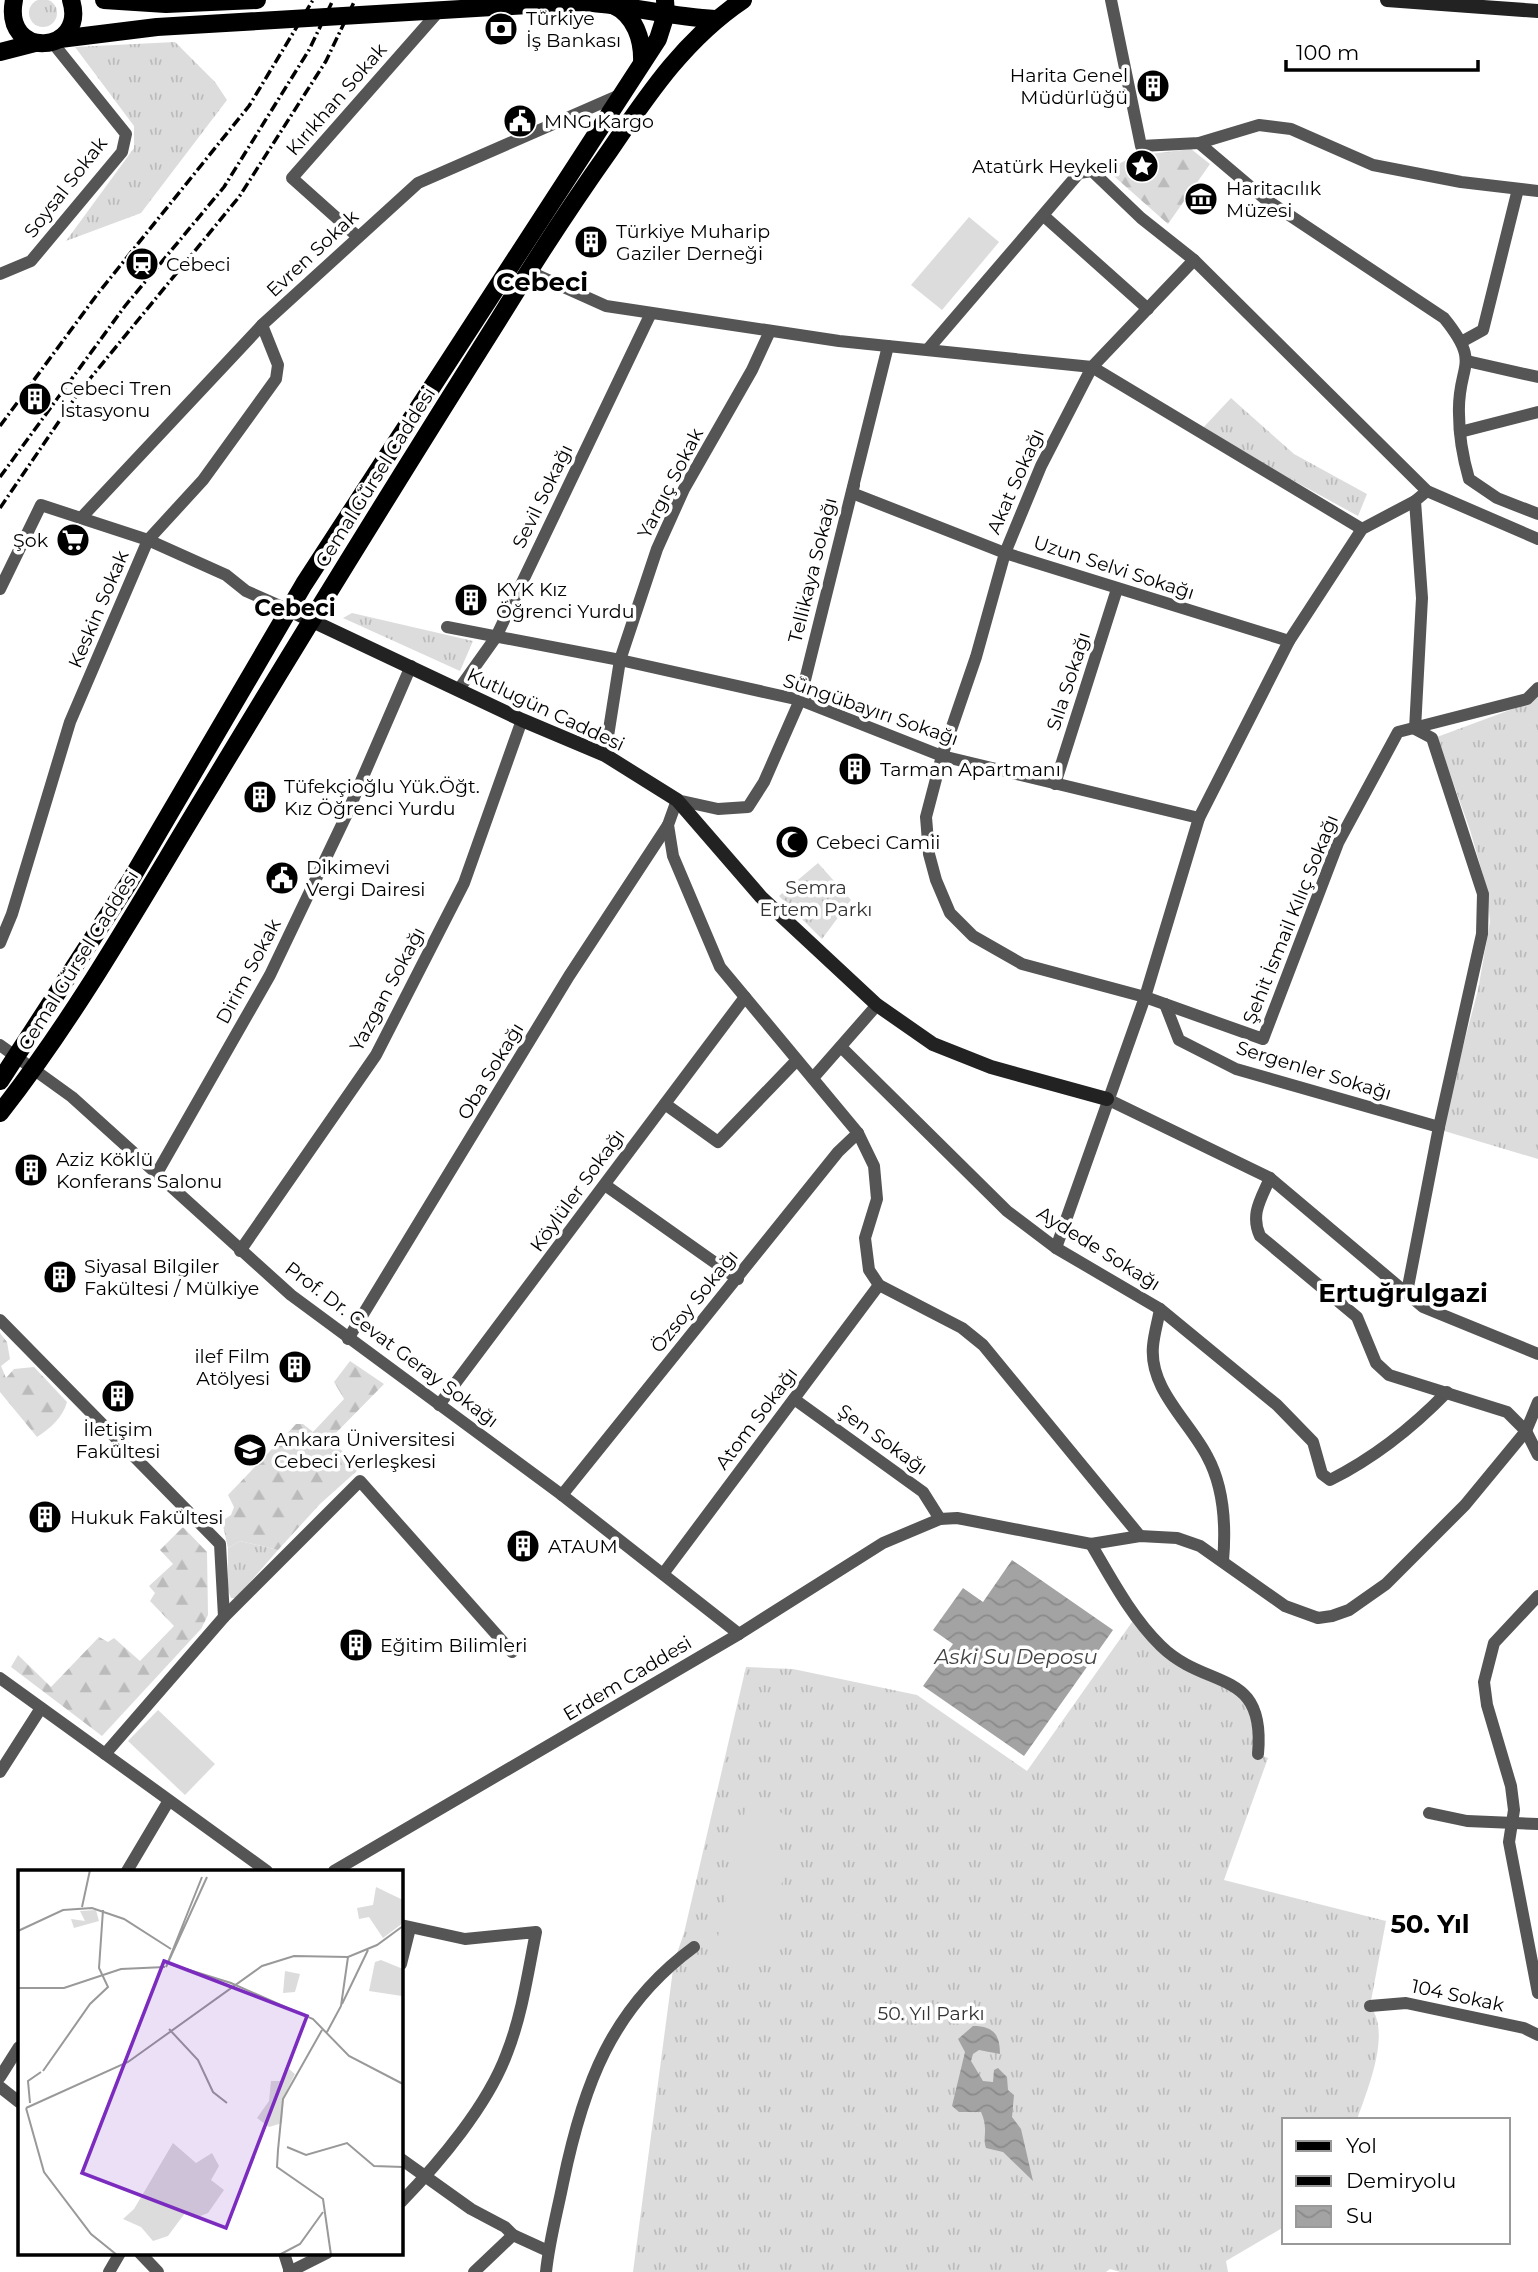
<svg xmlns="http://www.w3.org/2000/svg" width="1538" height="2272" viewBox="0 0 1538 2272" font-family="Montserrat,sans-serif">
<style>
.grass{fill:url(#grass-tufts)}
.forest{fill:url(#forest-firs)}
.pitch{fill:#dcdcdc}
.water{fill:url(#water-waves)}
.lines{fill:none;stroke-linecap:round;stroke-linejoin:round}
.street{stroke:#555;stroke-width:12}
.secondary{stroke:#222;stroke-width:14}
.primary{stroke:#000;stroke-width:18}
.rail{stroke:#000;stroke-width:3.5;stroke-dasharray:10 3.5 2 3.5;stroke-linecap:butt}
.labels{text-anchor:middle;stroke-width:7;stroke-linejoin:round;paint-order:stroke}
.poi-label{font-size:19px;fill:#000;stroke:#fff;text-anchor:start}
.street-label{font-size:19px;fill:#000;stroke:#fff}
.park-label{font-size:19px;fill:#333;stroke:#fff}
.water-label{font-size:21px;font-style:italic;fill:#444;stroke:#fff}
.quarter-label{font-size:23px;font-weight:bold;fill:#000;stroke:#fff}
.district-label{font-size:26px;font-weight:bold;fill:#000;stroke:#fff}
.inset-road{fill:none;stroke:#999;stroke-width:2}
.view{fill:#7b2cbf;fill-opacity:0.15;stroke:#7b2cbf;stroke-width:3.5}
.inset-edge{fill:none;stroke:#000;stroke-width:3.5}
</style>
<defs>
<pattern id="grass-tufts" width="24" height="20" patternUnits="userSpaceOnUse" patternTransform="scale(1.75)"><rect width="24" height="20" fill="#dcdcdc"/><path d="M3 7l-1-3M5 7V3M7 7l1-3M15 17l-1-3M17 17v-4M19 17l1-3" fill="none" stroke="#bbb"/></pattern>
<pattern id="forest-firs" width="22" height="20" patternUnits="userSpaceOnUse" patternTransform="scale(1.75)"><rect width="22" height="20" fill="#dcdcdc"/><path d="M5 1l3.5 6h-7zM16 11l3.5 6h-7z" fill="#bbb"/></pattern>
<pattern id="water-waves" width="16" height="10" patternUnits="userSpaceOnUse" patternTransform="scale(1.75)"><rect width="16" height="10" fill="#a3a3a3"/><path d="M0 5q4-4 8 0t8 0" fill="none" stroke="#8b8b8b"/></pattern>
</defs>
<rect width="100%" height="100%" fill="#fff"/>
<g class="grass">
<circle cx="43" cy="13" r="14"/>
<polygon points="175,42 215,82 227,100 141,213 66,241 134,148 134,126 75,47"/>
<polygon points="1231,398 1294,454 1367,494 1358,516 1201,430"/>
<polygon points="352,613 473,641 460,671 343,618"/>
<polygon points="1538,695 1538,1159 1441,1130 1478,990 1490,922 1487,889 1470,830 1437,737 1529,703"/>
<polygon points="818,863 851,900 822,939 779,896"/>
<polygon points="240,1541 278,1550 236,1598 231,1598 228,1590 228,1548"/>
<path d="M1137,1615L1159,1645L1242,1691L1256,1710L1258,1754L1268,1758L1224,1880L1386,1921L1370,2006C1392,2033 1367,2090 1357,2120H1284V2227L1226,2261L1228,2272H1120L1110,2269L1106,2272H633L674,1962L684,1933L746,1667L793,1669L917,1695L1027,1771Z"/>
</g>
<g class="forest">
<polygon points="1191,149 1210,164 1168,224 1107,170 1134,156"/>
<path d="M0,1333L7,1342L10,1359L1,1366L6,1378L14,1369L34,1367L67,1402C63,1417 51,1428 37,1437L0,1392Z"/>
<polygon points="350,1361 384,1384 331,1438 358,1470 320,1504 278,1550 240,1541 228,1548 222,1521 231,1515 234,1507 228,1495 296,1424 303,1424 313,1432 344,1399 334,1382"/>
<polygon points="183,1527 207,1552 208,1615 201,1629 102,1736 11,1667 18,1655 51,1687 99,1637 108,1642 114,1638 140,1661 174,1626 150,1601 155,1593 149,1586 173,1564 160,1550"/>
</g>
<g class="pitch">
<polygon points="969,217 999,242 942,310 911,285"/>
<polygon points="158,1710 215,1764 185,1795 128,1741"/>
<polygon points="746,1806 783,1813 771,1870 734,1863"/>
<polygon points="733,1867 783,1877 764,1966 714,1955"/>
</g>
<g class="water">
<polygon points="1012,1560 1113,1630 1024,1756 923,1686 953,1644 933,1630 963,1588 983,1602"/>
<path d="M973,2026C993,2026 1000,2034 1000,2054L979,2050L973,2054L971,2061L983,2081L993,2082L994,2070L998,2068L1007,2077L1008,2090L1014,2095L1012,2117L1021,2129L1033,2181L1003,2152L986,2148C982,2137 989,2130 981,2112H959L952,2106L965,2052L958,2039Z"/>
</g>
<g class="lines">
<g class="street">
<polyline points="1111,0 1141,146 1199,143 1259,125 1291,129 1373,165 1461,182 1538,191"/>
<path d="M1199,143L1265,199L1444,318C1483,366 1457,364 1459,414C1459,437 1463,458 1469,479L1497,498L1538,514"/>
<polyline points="1045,217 1148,309"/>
<polyline points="358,237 292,178 439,11"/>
<polyline points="528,271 606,306 839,341 1092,367 1362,529"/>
<polyline points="0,274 31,261 122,152 126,134 52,42"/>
<polyline points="1463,341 1483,330 1518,189"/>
<polyline points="888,346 800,700 764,782 748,807 718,809 677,800 668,825 673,856 720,967 858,1133 874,1166 877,1199 865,1238 869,1270 879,1285 962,1328 983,1345 1140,1536"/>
<polyline points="929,348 1079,173 1092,171 1141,218 1194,260 1427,491 1538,539"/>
<polyline points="1467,361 1538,377"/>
<polyline points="1460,432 1538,412"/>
<polyline points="854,485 852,493 1005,553 1289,641"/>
<polyline points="1415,501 1362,529 1289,641 1199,818 1145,997 1263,1039 1338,843 1398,732 1527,699 1538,688"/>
<polyline points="82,517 262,325 418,183 622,94"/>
<polyline points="0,589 41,505 148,540 226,575 246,591 289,610"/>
<polyline points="447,627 620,660 800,700 942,756 1199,818"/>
<polyline points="459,689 496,637 651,313"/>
<polyline points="605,755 620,660 657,549 684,489 752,370 770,331"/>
<polyline points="1055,784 1117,589"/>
<polyline points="0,943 12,914 70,722 148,540 203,480 276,379 278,365 262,325"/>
<polyline points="1165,1004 1179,1040 1236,1069 1439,1127"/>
<polyline points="0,1045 72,1097 291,1295 562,1495 739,1634"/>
<path d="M841,1047L1007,1211L1056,1248L1160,1309L1277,1405L1313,1442L1322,1474L1330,1480C1374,1458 1412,1428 1447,1392"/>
<polyline points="813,1078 877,1005"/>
<polyline points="1107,1099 1270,1178 1423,1307 1538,1354"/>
<polyline points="665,1104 718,1142 797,1060"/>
<polyline points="157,1173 270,975 346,816 411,666"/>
<path d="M1270,1178C1261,1199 1250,1214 1260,1236L1357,1317L1376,1363L1389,1375L1507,1412L1526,1431L1538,1455"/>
<polyline points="605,1185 738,1279"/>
<polyline points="1056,1248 1145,997 1022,964 973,936 950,913 936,880 929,854 926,817 942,756 976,657 1005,553 1041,466 1092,367 1194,260"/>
<polyline points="240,1251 376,1055 464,883 522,720"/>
<polyline points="1407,1292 1439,1127 1482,934 1483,894 1432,738 1415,729 1422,598 1415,501 1427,491"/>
<path d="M1160,1309C1158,1321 1154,1334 1153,1346C1149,1389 1189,1421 1207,1456C1224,1487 1226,1527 1223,1561"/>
<polyline points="0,1320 220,1544 224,1617"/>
<polyline points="348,1339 569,976 668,825"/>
<polyline points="794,1399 923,1492 940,1519"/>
<polyline points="439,1405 745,997"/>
<polyline points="562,1495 838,1152 858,1133"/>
<path d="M1091,1544C1111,1578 1132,1618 1161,1646C1207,1691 1266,1667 1258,1754"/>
<polyline points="663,1574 879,1285"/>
<polyline points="1538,1596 1494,1643 1484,1682 1487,1705 1511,1786 1514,1810 1509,1842 1538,1993"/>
<polyline points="0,1678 267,1871"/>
<polyline points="105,1754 224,1617 360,1481 512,1652"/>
<polyline points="0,1772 41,1708"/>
<polyline points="1429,1813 1467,1821 1538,1824"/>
<polyline points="127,1871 168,1802"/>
<polyline points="334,1871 739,1634 883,1543 940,1519 957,1518 1091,1544 1140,1536 1177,1538 1200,1546 1285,1606 1318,1618 1332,1616 1349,1610 1386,1584 1465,1505 1526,1431 1538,1402"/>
<path d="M401,1925L465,1939L536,1932C528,1972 522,2015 507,2053C488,2105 439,2163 401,2202"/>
<polyline points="401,1964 410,1928"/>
<polyline points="1370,2006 1406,2003 1524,2028 1538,2035"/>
<polyline points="0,2077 19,2047"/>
<polyline points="0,2087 19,2102"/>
<polyline points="401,2159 471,2209 505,2227 513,2235"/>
<polyline points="140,2253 158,2272"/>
<polyline points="284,2253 290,2272"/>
<polyline points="109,2272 120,2253"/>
<polyline points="289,2272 327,2253"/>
<polyline points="474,2272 513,2235 548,2251"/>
<path d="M546,2272C549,2242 557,2213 563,2183C583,2086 611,2008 694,1947"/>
</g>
<g class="secondary">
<polyline points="1387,0 1538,11"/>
<polyline points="289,610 522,720 605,755 677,800 761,897 877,1005 933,1044 991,1067 1107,1099"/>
</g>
<g class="primary">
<path d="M14,0C2,61 88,54 71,0"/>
<polyline points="104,0 166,4 257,0"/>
<path d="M613,5C635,15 643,40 642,63"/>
<path d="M60,39L157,27L579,2C625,4 669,17 715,19"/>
<polyline points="0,52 35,43"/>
<polyline points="0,1081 130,881 304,584 658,39 666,14 665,0"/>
<path d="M0,1113C80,1011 144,895 212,784C306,628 402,473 499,319C534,262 571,205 610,150C649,93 685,39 743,0"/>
</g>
<g class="rail">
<polyline points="0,426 99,292 249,106 313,0"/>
<polyline points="0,477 125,306 224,187 309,50 333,0"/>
<polyline points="0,508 79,392 239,197 326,61 355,0"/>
</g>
</g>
<defs>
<symbol id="bank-disc" viewBox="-11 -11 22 22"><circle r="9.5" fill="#000" stroke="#fff"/><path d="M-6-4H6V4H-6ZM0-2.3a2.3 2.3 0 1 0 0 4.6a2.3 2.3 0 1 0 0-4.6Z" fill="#fff"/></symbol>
<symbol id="building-disc" viewBox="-11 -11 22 22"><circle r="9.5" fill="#000" stroke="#fff"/><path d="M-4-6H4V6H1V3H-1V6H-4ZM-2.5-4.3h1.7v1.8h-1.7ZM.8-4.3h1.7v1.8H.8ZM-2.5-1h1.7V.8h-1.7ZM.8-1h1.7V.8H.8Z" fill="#fff"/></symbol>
<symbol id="civic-disc" viewBox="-11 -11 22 22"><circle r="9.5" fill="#000" stroke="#fff"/><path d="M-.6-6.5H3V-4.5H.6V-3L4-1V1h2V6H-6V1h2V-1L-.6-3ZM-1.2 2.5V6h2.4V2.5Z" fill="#fff"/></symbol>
<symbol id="sight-disc" viewBox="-11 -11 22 22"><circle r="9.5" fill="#000" stroke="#fff"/><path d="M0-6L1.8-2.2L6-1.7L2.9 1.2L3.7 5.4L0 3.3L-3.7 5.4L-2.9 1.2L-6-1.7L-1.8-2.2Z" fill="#fff"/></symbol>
<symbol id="museum-disc" viewBox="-11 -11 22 22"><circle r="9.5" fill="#000" stroke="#fff"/><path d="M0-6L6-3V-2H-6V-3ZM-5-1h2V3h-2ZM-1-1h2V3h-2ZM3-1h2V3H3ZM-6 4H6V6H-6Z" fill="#fff"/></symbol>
<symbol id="station-disc" viewBox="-11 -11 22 22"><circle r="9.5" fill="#000" stroke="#fff"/><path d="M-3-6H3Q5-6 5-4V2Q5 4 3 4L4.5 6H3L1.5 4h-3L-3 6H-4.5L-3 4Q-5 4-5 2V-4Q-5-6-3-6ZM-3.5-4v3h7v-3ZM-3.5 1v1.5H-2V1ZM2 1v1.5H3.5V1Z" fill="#fff"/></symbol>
<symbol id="supermarket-disc" viewBox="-11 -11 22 22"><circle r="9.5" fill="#000" stroke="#fff"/><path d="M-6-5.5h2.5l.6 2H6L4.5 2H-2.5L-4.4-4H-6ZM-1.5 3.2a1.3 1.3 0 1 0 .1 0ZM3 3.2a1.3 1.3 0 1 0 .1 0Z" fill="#fff"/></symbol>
<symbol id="mosque-disc" viewBox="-11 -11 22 22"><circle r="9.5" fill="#000" stroke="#fff"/><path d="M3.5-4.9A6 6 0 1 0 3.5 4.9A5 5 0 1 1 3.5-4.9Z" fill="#fff"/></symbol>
<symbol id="university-disc" viewBox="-11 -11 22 22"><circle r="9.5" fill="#000" stroke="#fff"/><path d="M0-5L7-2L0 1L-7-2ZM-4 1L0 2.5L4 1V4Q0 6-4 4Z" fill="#fff"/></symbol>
</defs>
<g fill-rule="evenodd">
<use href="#bank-disc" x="482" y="10" width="38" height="38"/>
<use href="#building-disc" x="1134" y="67" width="38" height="38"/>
<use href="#civic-disc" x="501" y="102" width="38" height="38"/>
<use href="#sight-disc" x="1123" y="147" width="38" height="38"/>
<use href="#museum-disc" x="1182" y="180" width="38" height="38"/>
<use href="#building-disc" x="572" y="223" width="38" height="38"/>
<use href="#station-disc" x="123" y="245" width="38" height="38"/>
<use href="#building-disc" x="16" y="380" width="38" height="38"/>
<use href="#supermarket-disc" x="54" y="521" width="38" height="38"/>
<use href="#building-disc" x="452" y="581" width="38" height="38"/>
<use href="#building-disc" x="836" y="750" width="38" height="38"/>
<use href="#building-disc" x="241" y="778" width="38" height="38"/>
<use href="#mosque-disc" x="773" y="823" width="38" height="38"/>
<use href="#civic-disc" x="263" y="859" width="38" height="38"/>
<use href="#building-disc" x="12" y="1151" width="38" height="38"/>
<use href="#building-disc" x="41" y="1258" width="38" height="38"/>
<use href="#building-disc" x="276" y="1348" width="38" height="38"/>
<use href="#building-disc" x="99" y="1377" width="38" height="38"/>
<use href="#university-disc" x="231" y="1431" width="38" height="38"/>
<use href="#building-disc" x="26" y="1498" width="38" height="38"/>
<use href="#building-disc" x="504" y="1527" width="38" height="38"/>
<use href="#building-disc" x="337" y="1626" width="38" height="38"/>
</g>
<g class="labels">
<g class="poi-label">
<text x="526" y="25">Türkiye<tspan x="526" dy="22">İş Bankası</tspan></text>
<text x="1128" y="82" text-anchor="end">Harita Genel<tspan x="1128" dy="22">Müdürlüğü</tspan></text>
<text x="544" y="128">MNG Kargo</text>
<text x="1118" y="173" text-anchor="end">Atatürk Heykeli</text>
<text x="1226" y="195">Haritacılık<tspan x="1226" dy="22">Müzesi</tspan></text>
<text x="616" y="238">Türkiye Muharip<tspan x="616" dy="22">Gaziler Derneği</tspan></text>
<text x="166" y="271">Cebeci</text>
<text x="60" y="395">Cebeci Tren<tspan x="60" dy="22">İstasyonu</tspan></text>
<text x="48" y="547" text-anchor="end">Şok</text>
<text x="496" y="596">KYK Kız<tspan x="496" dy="22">Öğrenci Yurdu</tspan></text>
<text x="880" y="776">Tarman Apartmanı</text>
<text x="284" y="793">Tüfekçioğlu Yük.Öğt.<tspan x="284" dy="22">Kız Öğrenci Yurdu</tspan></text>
<text x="816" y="849">Cebeci Camii</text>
<text x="306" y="874">Dikimevi<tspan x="306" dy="22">Vergi Dairesi</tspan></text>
<text x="56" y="1166">Aziz Köklü<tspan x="56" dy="22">Konferans Salonu</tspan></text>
<text x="84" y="1273">Siyasal Bilgiler<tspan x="84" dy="22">Fakültesi / Mülkiye</tspan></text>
<text x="270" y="1363" text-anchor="end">ilef Film<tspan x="270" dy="22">Atölyesi</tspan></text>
<text x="118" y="1436" text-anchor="middle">İletişim<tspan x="118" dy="22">Fakültesi</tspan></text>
<text x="274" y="1446">Ankara Üniversitesi<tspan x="274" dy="22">Cebeci Yerleşkesi</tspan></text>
<text x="70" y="1524">Hukuk Fakültesi</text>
<text x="548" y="1553">ATAUM</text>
<text x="380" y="1652">Eğitim Bilimleri</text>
</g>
<g class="street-label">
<text transform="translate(336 99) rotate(-49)" y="7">Kırıkhan Sokak</text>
<text transform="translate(65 187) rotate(-52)" y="7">Soysal Sokak</text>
<text transform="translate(312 253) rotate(-43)" y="7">Evren Sokak</text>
<text transform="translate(375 477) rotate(-58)" y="7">Cemal Gürsel Caddesi</text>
<text transform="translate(1015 481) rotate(-66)" y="7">Akat Sokağı</text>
<text transform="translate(670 483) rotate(-63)" y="7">Yargıç Sokak</text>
<text transform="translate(542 496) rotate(-64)" y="7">Sevil Sokağı</text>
<text transform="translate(1114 567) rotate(18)" y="7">Uzun Selvi Sokağı</text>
<text transform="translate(812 570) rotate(-76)" y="7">Tellikaya Sokağı</text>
<text transform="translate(98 609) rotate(-67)" y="7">Keskin Sokak</text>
<text transform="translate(1068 681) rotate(-72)" y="7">Sıla Sokağı</text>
<text transform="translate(546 709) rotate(25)" y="7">Kutlugün Caddesi</text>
<text transform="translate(871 709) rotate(19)" y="7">Süngübayırı Sokağı</text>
<text transform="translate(1290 919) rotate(-68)" y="7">Şehit İsmail Kılıç Sokağı</text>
<text transform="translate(78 960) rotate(-58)" y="7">Cemal Gürsel Caddesi</text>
<text transform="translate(248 971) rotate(-62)" y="7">Dirim Sokak</text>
<text transform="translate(387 989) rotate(-62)" y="7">Yazgan Sokağı</text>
<text transform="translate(1314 1070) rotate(17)" y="7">Sergenler Sokağı</text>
<text transform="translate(490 1071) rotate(-59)" y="7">Oba Sokağı</text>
<text transform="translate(577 1190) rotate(-54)" y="7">Köylüler Sokağı</text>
<text transform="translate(1099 1248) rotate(32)" y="7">Aydede Sokağı</text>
<text transform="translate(694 1301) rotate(-51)" y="7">Özsoy Sokağı</text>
<text transform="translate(392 1344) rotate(37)" y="7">Prof. Dr. Cevat Geray Sokağı</text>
<text transform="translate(756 1418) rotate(-53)" y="7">Atom Sokağı</text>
<text transform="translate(883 1439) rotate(36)" y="7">Şen Sokağı</text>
<text transform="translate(627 1678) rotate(-31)" y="7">Erdem Caddesi</text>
<text transform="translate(1458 1995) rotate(12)" y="7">104 Sokak</text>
</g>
<g class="park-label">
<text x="816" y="894">Semra<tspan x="816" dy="22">Ertem Parkı</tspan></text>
<text x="931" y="2020">50. Yıl Parkı</text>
</g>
<g class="water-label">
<text x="1016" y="1664">Aski Su Deposu</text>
</g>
<g class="quarter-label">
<text x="295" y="616">Cebeci</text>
</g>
<g class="district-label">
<text x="542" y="291">Cebeci</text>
<text x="1403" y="1302">Ertuğrulgazi</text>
<text x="1430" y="1933">50. Yıl</text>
</g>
</g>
<g transform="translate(18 1870)">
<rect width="385" height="385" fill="#fff"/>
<path d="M358,17L385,30V53L365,68L351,47L341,49L339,38L355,35ZM78,40L81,51L56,58L53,49L67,51L62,41ZM271,199L277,204L266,226L264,253L251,257L239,248L251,231L253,211H264ZM155,273L178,293L194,283L201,296L193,310L206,320L190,343L177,348L167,343L150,366L135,371L123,357L105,349L116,339Z" fill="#dcdcdc"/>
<path d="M267,101L282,104L277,122L265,123Z" fill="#dcdcdc"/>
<path d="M363,90L385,99L384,126L351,121L357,92Z" fill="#dcdcdc"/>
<path class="inset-road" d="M184,7L148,97L189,7M64,37L72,0M0,61L45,40L74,38L106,49L153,79M152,94L213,113L295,149L331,186L385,214M0,118H46L103,99L147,97M324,134L350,80M151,159L180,190L195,222L209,233M309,162L323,136L330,87M25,201L72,134L90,117L81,98L85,40M12,233L10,211L23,202M8,238L110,192L244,96L276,86L330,87L359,75L385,56M8,238L26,302L73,364L99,385M269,277L288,285L329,273L356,296L385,297M260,280L259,297L305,329L313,385M260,280L265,229L304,160M261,385L282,374L305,342"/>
<path class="view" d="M146,91L289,146L208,358L64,303Z"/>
<rect width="385" height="385" class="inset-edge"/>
</g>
<rect x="1282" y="2118" width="228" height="126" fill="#ffffff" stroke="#999999" stroke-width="2"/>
<rect x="1296" y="2141" width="35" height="10" fill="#000000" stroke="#999999" stroke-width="2"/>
<text x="1346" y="2153" font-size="21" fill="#000000">Yol</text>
<rect x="1296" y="2176" width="35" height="10" fill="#000000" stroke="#999999" stroke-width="2"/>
<text x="1346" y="2188" font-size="21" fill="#000000">Demiryolu</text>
<rect x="1296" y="2206" width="35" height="21" fill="url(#water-waves)" stroke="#999999" stroke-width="2"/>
<text x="1346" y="2223" font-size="21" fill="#000000">Su</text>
<path d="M1286 60v10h192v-10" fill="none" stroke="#000000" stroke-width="3.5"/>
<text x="1296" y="60" font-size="21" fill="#000000" stroke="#ffffff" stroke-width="5" paint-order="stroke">100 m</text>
</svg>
